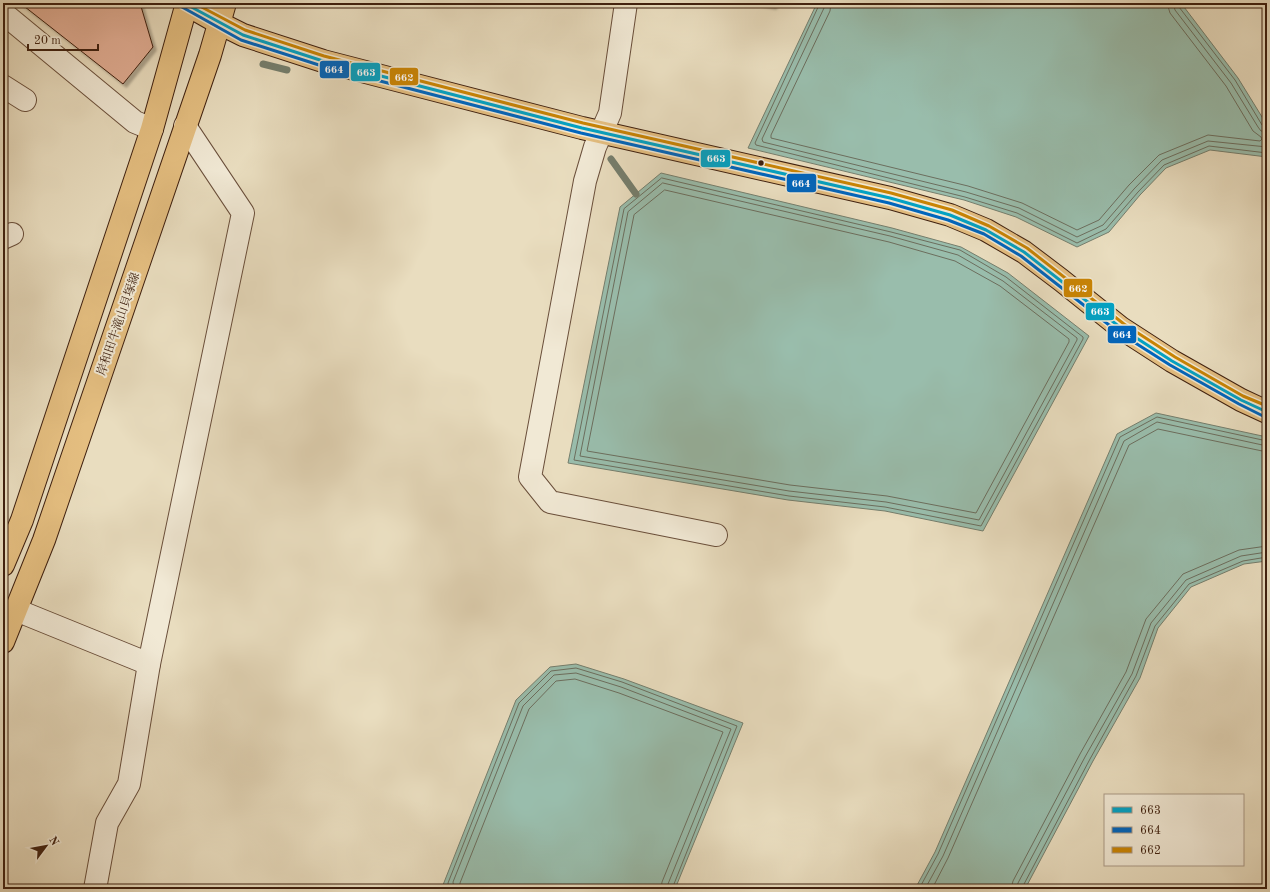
<svg xmlns="http://www.w3.org/2000/svg" width="1270" height="892" viewBox="0 0 1270 892" font-family="'Old Standard TT','Noto Serif JP',serif">
<style>
.water{fill:#99bdac;stroke:#757e6d}
.lines{fill:none;stroke-linecap:round;stroke-linejoin:round}
.shore{stroke:#6c6e5e;stroke-width:1}
.stream{stroke:#757e6d;stroke-width:7}
.building{fill:#e0ac92;stroke:#3f200f;filter:url(#shadow)}
.minor-casing{stroke:#6a4f3b;stroke-width:24}
.major-casing{stroke:#3f200f;stroke-width:24}
.minor{stroke:#f1e9d5;stroke-width:22}
.major{stroke:#e4be80;stroke-width:22}
.bus-1-casing{stroke:#f1e9d5;stroke-width:6}
.bus-2-casing{stroke:#f1e9d5;stroke-width:6}
.bus-3-casing{stroke:#f1e9d5;stroke-width:6}
.bus-1{stroke:#03a2c4;stroke-width:3}
.bus-2{stroke:#0065bd;stroke-width:3}
.bus-3{stroke:#c98404;stroke-width:3}
.bus-dot{fill:#3f200f;stroke:#f1e9d5;stroke-width:1.5}
.labels{text-anchor:middle;stroke-width:4;stroke-linejoin:round;paint-order:stroke}
.street-label{font-size:12px;fill:#3f200f;stroke:#f1e9d5}
.line-badge{stroke:#f1e9d5;stroke-width:1.5}
.badge-label{font-size:11px;text-anchor:middle;font-weight:bold;fill:#fff}
</style>
<defs>
<filter id="shadow"><feDropShadow dx="3.5" dy="3.5" stdDeviation="1" flood-color="#0004"/></filter>
</defs>
<rect width="100%" height="100%" fill="#e9ddbf"/>
<filter id="stains"><feTurbulence type="fractalNoise" baseFrequency=".005" numOctaves="4"/><feColorMatrix values="0 0 0 0 .2 0 0 0 0 .09 0 0 0 0 .02 0 0 0 .5 -.17"/></filter>
<radialGradient id="worn" r=".72"><stop offset=".6" stop-color="#630" stop-opacity="0"/><stop offset="1" stop-color="#630" stop-opacity=".3"/></radialGradient>
<g class="water">
<polygon points="817,3 1181,3 1238,78 1267,125 1267,157 1210,150 1166,168 1140,195 1109,232 1077,247 1016,217 964,200 748,148"/>
<polygon points="661,173 892,228 961,247 1008,273 1089,336 983,531 885,511 788,500 568,463 620,207"/>
<polygon points="1156,413 1267,437 1267,561 1244,564 1191,587 1158,628 1140,678 1093,761 1025,889 915,889 935,852 1117,434"/>
<polygon points="576,664 624,679 743,723 675,889 446,889 443,885 516,700 550,667"/>
</g>
<g class="lines">
<g class="shore">
<polyline points="820,3 755,143 756,145 965,197 1017,213 1077,243 1106,229 1138,192 1164,165 1209,146 1267,153"/>
<polyline points="825,3 824,8 762,139 763,142 966,192 1019,208 1077,237 1103,225 1134,189 1162,160 1208,141 1267,147"/>
<polyline points="831,3 830,11 771,135 771,138 968,186 1022,203 1077,230 1099,220 1129,185 1159,155 1208,135 1260,141 1262,139 1261,137 1253,131 1226,86 1170,13 1167,3"/>
<polyline points="1173,3 1175,10 1231,83 1258,127 1261,131 1267,132"/>
<polyline points="1178,3 1179,7 1235,80 1262,125 1267,127"/>
<polygon points="662,178 891,232 960,250 1006,277 1083,337 1083,339 981,526 885,507 789,496 574,460 624,209"/>
<polygon points="663,183 890,236 958,255 1003,281 1077,338 1077,340 979,520 886,502 789,491 580,456 628,212"/>
<polygon points="665,190 889,242 955,261 1000,286 1069,339 1069,342 976,513 887,496 790,485 587,451 634,215"/>
<polyline points="449,889 448,883 519,703 551,671 576,668 622,682 737,726 672,889"/>
<polyline points="454,889 453,882 523,706 554,675 576,673 621,687 731,729 668,884 667,889"/>
<polyline points="460,889 460,883 529,709 556,681 575,679 619,693 723,732 662,882 661,889"/>
<polyline points="919,889 938,854 1120,437 1157,417 1267,441"/>
<polyline points="925,889 943,856 1124,441 1157,422 1267,446"/>
<polyline points="932,889 948,858 1129,445 1158,429 1267,452"/>
<polyline points="1011,889 1013,881 1080,754 1126,672 1146,619 1183,574 1239,550 1267,546"/>
<polyline points="1017,889 1018,883 1085,757 1132,674 1151,623 1186,580 1241,556 1267,552"/>
<polyline points="1022,889 1023,886 1090,759 1136,676 1155,626 1189,584 1243,561 1267,557"/>
</g>
<g class="stream">
<polyline points="263,64 287,70"/>
<polyline points="611,159 636,194"/>
</g>
</g>
<g class="building">
<polygon points="20,3 140,3 153,47 123,84"/>
<polygon points="759,3 774,3 773,6"/>
</g>
<g class="lines">
<defs>
<g id="minor">
<polyline points="626,3 610,113 595,147 585,181 530,477 550,502 716,535"/>
<polyline points="3,13 135,122 152,129"/>
<polyline points="3,86 25,100"/>
<polyline points="3,238 12,234"/>
<polyline points="16,610 149,664"/>
<polyline points="95,889 107,823 129,784 149,664 243,213 185,126"/>
</g>
<g id="major">
<polyline points="184,3 219,23 243,35 323,61 582,128 890,198 950,215 986,230 1024,252 1061,280 1121,328 1172,361 1241,400 1267,412"/>
<polyline points="3,565 22,520 152,129 187,3"/>
<polyline points="3,642 44,540 210,55 225,3"/>
</g>
</defs>
<use href="#minor" class="minor-casing"/>
<use href="#major" class="major-casing"/>
<use href="#minor" class="minor"/>
<use href="#major" class="major"/>
<defs>
<polyline id="bus-1" points="184,3 243,35 323,61 582,128 890,198 950,215 986,230 1024,252 1121,328 1172,361 1241,400 1267,412"/>
<polyline id="bus-2" points="182,7 241,40 322,66 581,133 889,203 948,220 984,234 1021,256 1118,332 1170,365 1239,404 1265,417"/>
<polyline id="bus-3" points="194,3 245,30 324,56 583,123 891,193 952,210 989,226 1027,248 1124,324 1175,357 1243,396 1267,406"/>
</defs>
<use href="#bus-1" class="bus-1-casing"/>
<use href="#bus-2" class="bus-2-casing"/>
<use href="#bus-3" class="bus-3-casing"/>
<use href="#bus-1" class="bus-1"/>
<use href="#bus-2" class="bus-2"/>
<use href="#bus-3" class="bus-3"/>
</g>
<circle class="bus-dot" cx="761" cy="163" r="3.5"/>
<g class="labels">
<g class="street-label">
<text transform="translate(118 324) rotate(-71)" y="4">岸和田牛滝山貝塚線</text>
</g>
</g>
<g class="line-badge">
<rect x="319" y="60" width="31" height="19" rx="4" fill="#0065bd"/>
<rect x="350" y="62" width="31" height="20" rx="4" fill="#03a2c4"/>
<rect x="389" y="67" width="30" height="19" rx="4" fill="#c98404"/>
<rect x="700" y="149" width="31" height="19" rx="4" fill="#03a2c4"/>
<rect x="786" y="173" width="31" height="20" rx="4" fill="#0065bd"/>
<rect x="1063" y="278" width="30" height="20" rx="4" fill="#c98404"/>
<rect x="1085" y="302" width="30" height="19" rx="4" fill="#03a2c4"/>
<rect x="1107" y="325" width="30" height="19" rx="4" fill="#0065bd"/>
</g>
<g class="badge-label">
<text x="334" y="73">664</text>
<text x="366" y="76">663</text>
<text x="404" y="81">662</text>
<text x="716" y="162">663</text>
<text x="801" y="187">664</text>
<text x="1078" y="292">662</text>
<text x="1100" y="315">663</text>
<text x="1122" y="338">664</text>
</g>
<rect width="1270" height="892" fill="none" stroke="#e9ddbf" stroke-width="16"/>
<rect x="4" y="4" width="1262" height="884" fill="none" stroke="#3f200f" stroke-width="2"/>
<rect x="8" y="8" width="1254" height="876" fill="none" stroke="#3f200f"/>
<rect x="1104" y="794" width="140" height="72" fill="#f1e9d5" stroke="#aa9986"/>
<rect x="1112" y="807" width="20" height="6" fill="#03a2c4" stroke="#aa9986"/>
<text x="1140" y="814" font-size="12" fill="#3f200f">663</text>
<rect x="1112" y="827" width="20" height="6" fill="#0065bd" stroke="#aa9986"/>
<text x="1140" y="834" font-size="12" fill="#3f200f">664</text>
<rect x="1112" y="847" width="20" height="6" fill="#c98404" stroke="#aa9986"/>
<text x="1140" y="854" font-size="12" fill="#3f200f">662</text>
<g transform="translate(46 846) rotate(58)" stroke="#f1e9d5" stroke-width="3" paint-order="stroke">
<path d="M0-3L7 15L0 10L-7 15Z" fill="#3f200f"/>
<text y="-6" font-size="11" font-weight="bold" text-anchor="middle" fill="#3f200f">N</text>
</g>
<path d="M28 44v6h70v-6" fill="none" stroke="#3f200f" stroke-width="2"/>
<text x="34" y="44" font-size="12" fill="#3f200f" stroke="#f1e9d5" stroke-width="3" paint-order="stroke">20 m</text>
<rect width="100%" height="100%" filter="url(#stains)"/>
<rect width="100%" height="100%" fill="url(#worn)"/>
</svg>
